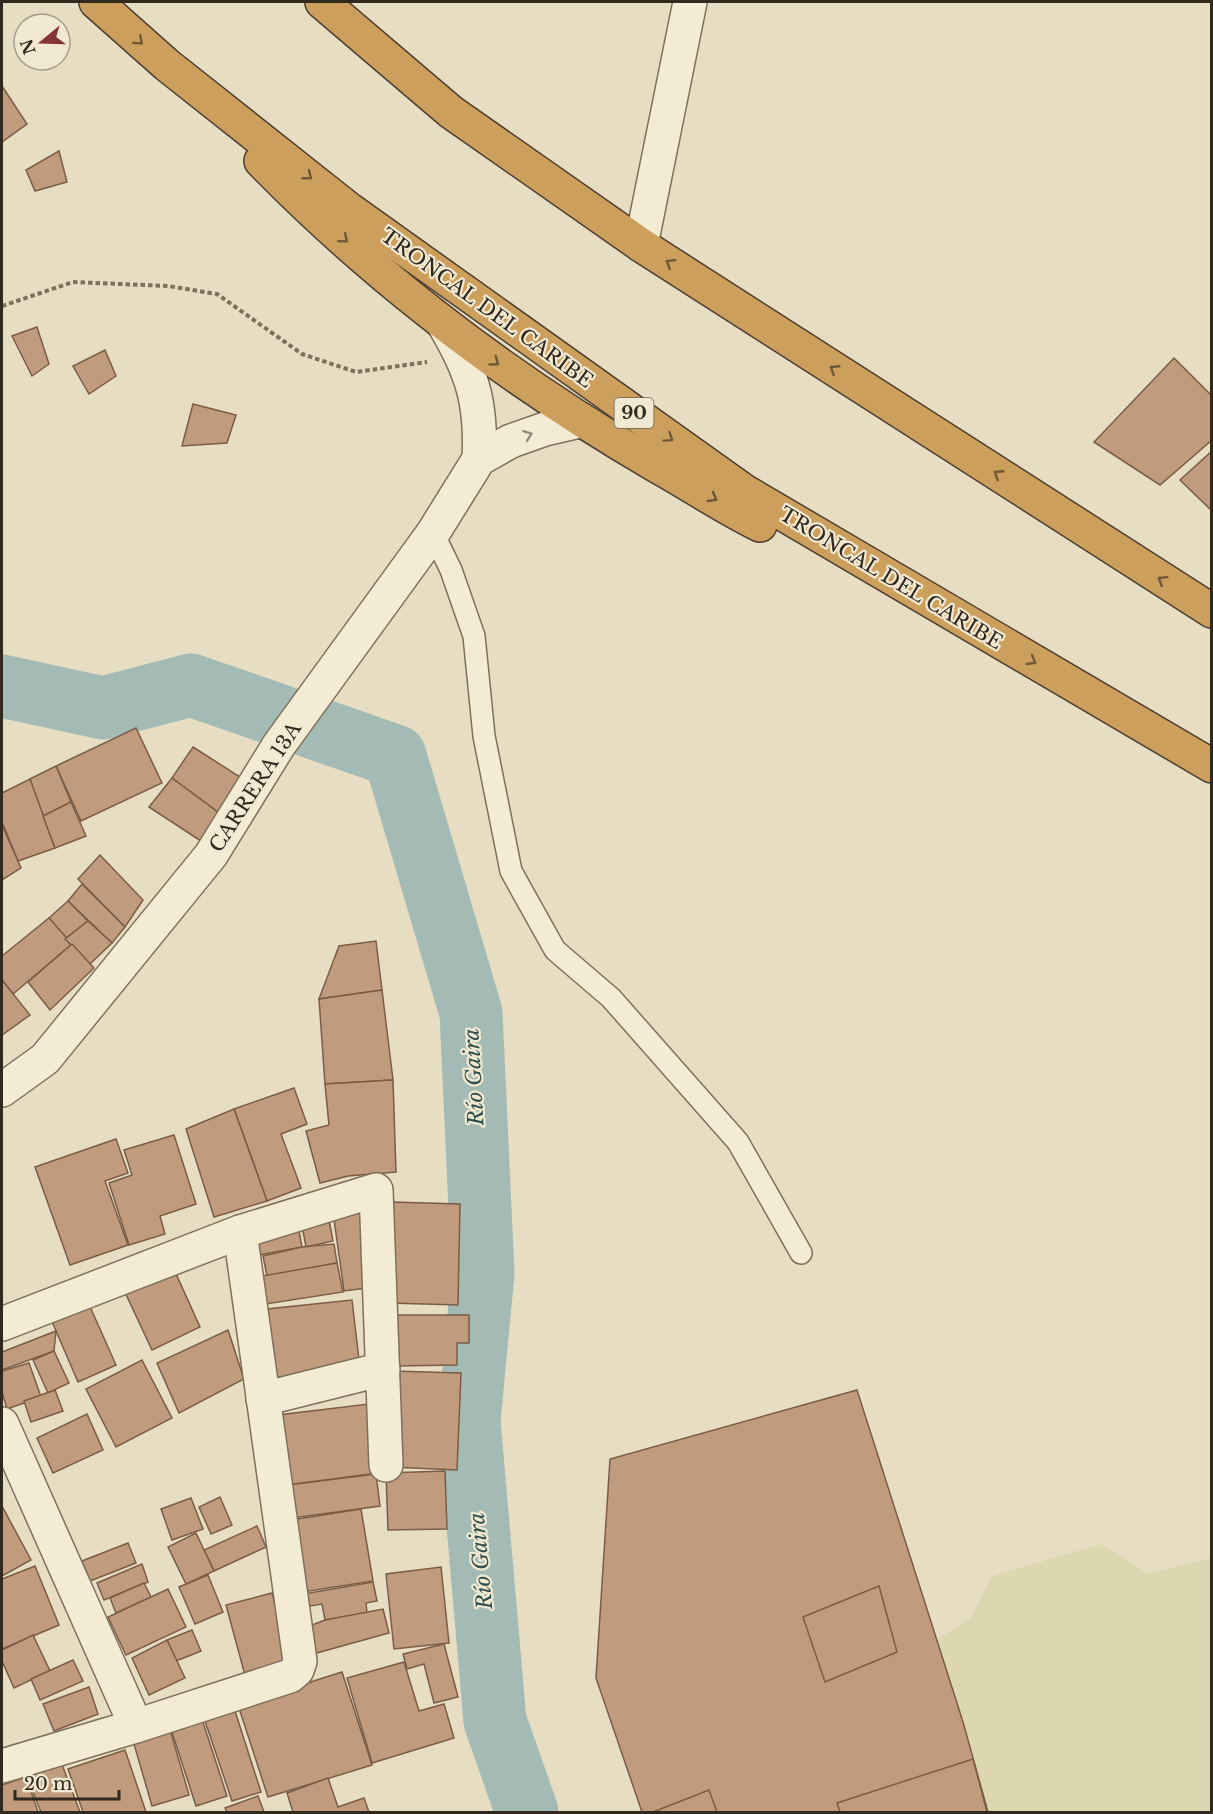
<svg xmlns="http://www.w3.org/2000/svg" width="1213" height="1814" viewBox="0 0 1213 1814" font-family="'Libre Baskerville',serif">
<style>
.farmland{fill:#dcd6b1}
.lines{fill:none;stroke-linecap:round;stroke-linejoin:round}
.river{stroke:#a4bbb5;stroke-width:63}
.building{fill:#c19b7d;stroke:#7b5c45;stroke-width:1.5}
.lane-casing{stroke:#7f705c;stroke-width:24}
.street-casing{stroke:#7f705c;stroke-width:36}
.highway-casing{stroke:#4d3e30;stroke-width:36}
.path{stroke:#7f705c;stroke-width:4;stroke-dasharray:4.5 3;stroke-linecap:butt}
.lane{stroke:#f3ebd4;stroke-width:21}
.street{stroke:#f3ebd4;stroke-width:33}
.highway{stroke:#cd9f5d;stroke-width:33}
.oneway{stroke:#6f5837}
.oneway2{stroke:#928a79}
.labels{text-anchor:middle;stroke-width:4.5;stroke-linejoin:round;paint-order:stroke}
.shield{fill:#f0e8d1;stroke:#6a6254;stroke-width:1.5}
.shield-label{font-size:18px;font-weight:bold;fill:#31281e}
.street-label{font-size:20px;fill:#31281e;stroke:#f0e8d1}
.water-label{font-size:21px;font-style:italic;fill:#2f4f4e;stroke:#f0e8d1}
</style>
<rect width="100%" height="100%" fill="#e7ddc3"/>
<polygon class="farmland" points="1101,1544 1148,1574 1211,1558 1211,1812 988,1812 937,1640 970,1619 992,1576"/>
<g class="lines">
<polyline class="river" points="2,686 103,708 191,685 395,756 471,1013 483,1273 469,1421 495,1721 527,1812"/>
</g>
<g class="building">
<polygon points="2,86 27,124 2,142"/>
<polygon points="59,151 67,182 35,191 26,170"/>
<polygon points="37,327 49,364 32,376 12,336"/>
<polygon points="105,350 116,376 89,394 73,366"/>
<polygon points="1174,358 1212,396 1212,440 1160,485 1094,442"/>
<polygon points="193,404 236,415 227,443 182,446"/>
<polygon points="1212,451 1212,511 1180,480"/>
<polygon points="136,728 162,783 81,821 56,766"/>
<polygon points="193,747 240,777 219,813 172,778"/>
<polygon points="56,766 71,802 43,816 30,779"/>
<polygon points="172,778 219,813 207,845 149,807"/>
<polygon points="30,779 55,848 18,861 2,822 2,793"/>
<polygon points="71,802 86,836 55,848 43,816"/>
<polygon points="2,825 21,868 2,880"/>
<polygon points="100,855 143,900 125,927 78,879"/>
<polygon points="82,884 125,927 112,943 68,901"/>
<polygon points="68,901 88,921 65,939 49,918"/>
<polygon points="49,918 72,944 13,994 2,980 2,956"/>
<polygon points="88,921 112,943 90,964 65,939"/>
<polygon points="376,941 382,990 319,999 339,946"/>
<polygon points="72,944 94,968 50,1010 28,982"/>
<polygon points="2,980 30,1015 2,1035"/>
<polygon points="382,990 393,1080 325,1084 319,999"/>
<polygon points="393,1080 396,1172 348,1176 320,1183 306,1131 329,1125 325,1084"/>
<polygon points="294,1088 307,1124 281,1134 301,1188 267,1201 234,1109"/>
<polygon points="234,1109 267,1201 214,1217 186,1129"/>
<polygon points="174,1135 196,1204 160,1216 165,1234 129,1245 109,1183 132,1175 124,1150"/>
<polygon points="116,1139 128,1173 105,1181 128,1245 70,1265 35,1167"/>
<polygon points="391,1202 460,1204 458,1305 389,1303"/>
<polygon points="363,1208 374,1287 344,1291 333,1212"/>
<polygon points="328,1215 333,1241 306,1247 301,1220"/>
<polygon points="298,1225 302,1247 259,1255 255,1232"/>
<polygon points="334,1244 337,1263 267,1276 263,1256 302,1247"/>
<polygon points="337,1263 343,1292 266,1304 262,1276"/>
<polygon points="172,1265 200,1327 152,1350 123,1288"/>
<polygon points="84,1293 116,1365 78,1382 47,1310"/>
<polygon points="352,1300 360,1368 275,1378 267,1309"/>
<polygon points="394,1315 469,1315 469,1343 457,1343 457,1365 394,1366"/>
<polygon points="228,1330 244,1379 179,1413 157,1363"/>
<polygon points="56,1331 54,1351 2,1370 2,1352"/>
<polygon points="54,1351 69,1383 48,1393 33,1360"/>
<polygon points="142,1360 172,1418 116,1447 86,1389"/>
<polygon points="29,1363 41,1397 7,1409 2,1392 2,1371"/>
<polygon points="392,1371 461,1373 457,1470 390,1467"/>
<polygon points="55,1390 63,1411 31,1422 24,1401"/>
<polygon points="857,1390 963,1722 988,1812 642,1812 596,1678 610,1459"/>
<polygon points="369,1404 378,1473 287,1485 278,1415"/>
<polygon points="87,1414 103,1450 53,1473 37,1438"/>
<polygon points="445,1471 447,1529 388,1530 386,1473"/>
<polygon points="376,1474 380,1506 293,1518 288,1485"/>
<polygon points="220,1497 232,1525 211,1534 199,1507"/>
<polygon points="191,1498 203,1529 172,1540 161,1509"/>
<polygon points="2,1506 31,1560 2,1576"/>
<polygon points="361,1509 373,1581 303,1592 291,1520"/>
<polygon points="257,1526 266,1547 214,1571 204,1550"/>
<polygon points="196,1533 214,1571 186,1584 168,1547"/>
<polygon points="128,1543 136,1563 90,1581 82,1561"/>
<polygon points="142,1564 148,1582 104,1600 97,1583"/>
<polygon points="35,1566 59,1625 2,1649 2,1579"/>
<polygon points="441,1567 449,1643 394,1649 386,1574"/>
<polygon points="208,1575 223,1612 195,1624 179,1587"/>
<polygon points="373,1582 377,1601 366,1603 367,1613 325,1620 322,1604 305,1607 303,1594"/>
<polygon points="144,1583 151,1597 116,1613 110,1598"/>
<polygon points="879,1586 897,1652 825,1682 803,1617"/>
<polygon points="168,1589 186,1627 126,1655 108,1617"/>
<polygon points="272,1593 292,1666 246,1679 226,1605"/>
<polygon points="383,1609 389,1633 313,1654 307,1627 325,1620"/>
<polygon points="192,1630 201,1651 176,1661 167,1640"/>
<polygon points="33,1635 50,1671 14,1688 2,1661 2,1650"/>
<polygon points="167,1640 185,1678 149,1695 132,1658"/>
<polygon points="444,1644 458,1697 434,1703 424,1664 407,1669 403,1654"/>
<polygon points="73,1660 83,1681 40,1700 31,1679"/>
<polygon points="404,1662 419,1711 444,1704 454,1738 372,1763 347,1678"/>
<polygon points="342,1672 372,1765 268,1797 238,1705"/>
<polygon points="89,1687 98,1714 54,1731 43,1704"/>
<polygon points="235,1711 261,1792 232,1801 205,1721"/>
<polygon points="202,1719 227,1796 196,1806 171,1729"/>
<polygon points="169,1726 189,1795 152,1806 132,1737"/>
<polygon points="125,1750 146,1812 83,1812 68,1769"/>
<polygon points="973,1759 987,1812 840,1812 837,1803"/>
<polygon points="61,1762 80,1812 41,1812 26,1775"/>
<polygon points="26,1777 38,1812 2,1812 2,1785"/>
<polygon points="328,1778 338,1807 364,1798 369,1812 293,1812 287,1793"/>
<polygon points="709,1790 717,1812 653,1812"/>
<polygon points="258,1796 264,1812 227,1812 225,1808"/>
</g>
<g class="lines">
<defs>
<polyline id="lane" points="433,533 451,570 474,636 484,736 511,871 555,950 611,998 738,1142 801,1253"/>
<g id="street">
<polyline points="641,245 690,2"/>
<path d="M443,323C472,371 482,403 479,459"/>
<polyline points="2,1090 45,1059 211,855 279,745 433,533 479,459 511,441 545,429 580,421"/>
<polyline points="2,1324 240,1232 376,1190 386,1465"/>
<polyline points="263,1399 383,1369"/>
<polyline points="2,1424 136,1726"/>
<polyline points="2,1766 136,1726 290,1676 297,1670 300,1661 240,1232"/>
</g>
<g id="highway">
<polyline points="96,2 167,65 350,210 744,491 1212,766"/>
<polyline points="322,2 451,112 641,245 1212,611"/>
<path d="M261,161C378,281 513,382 657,466C691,485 725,508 760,525"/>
</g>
</defs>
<use href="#lane" class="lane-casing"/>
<use href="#street" class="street-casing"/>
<use href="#highway" class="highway-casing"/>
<polyline class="path" points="2,306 73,282 168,286 217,294 302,354 356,372 427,362"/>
<use href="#lane" class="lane"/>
<use href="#street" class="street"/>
<use href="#highway" class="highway"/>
</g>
<defs><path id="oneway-chevron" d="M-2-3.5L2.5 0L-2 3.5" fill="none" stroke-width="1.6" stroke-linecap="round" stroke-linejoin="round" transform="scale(1.5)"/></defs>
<g class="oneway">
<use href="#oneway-chevron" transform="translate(139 41) rotate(42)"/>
<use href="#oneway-chevron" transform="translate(308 176) rotate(38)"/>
<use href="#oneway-chevron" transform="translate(344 239) rotate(40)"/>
<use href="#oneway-chevron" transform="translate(670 263) rotate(-148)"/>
<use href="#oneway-chevron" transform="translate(495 362) rotate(36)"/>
<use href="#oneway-chevron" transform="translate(834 369) rotate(-147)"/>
<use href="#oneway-chevron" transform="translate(669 438) rotate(35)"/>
<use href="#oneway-chevron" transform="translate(998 474) rotate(-147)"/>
<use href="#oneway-chevron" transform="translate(713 498) rotate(30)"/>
<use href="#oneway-chevron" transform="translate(1162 580) rotate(-148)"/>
<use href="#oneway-chevron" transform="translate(1032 661) rotate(30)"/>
</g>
<use class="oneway2" href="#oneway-chevron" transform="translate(528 435) rotate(-21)"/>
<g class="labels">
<rect class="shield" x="614.5" y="398" width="39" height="30" rx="4.5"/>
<g class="shield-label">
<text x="634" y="419">90</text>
</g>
<g class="street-label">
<text transform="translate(487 308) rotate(36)" y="7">TRONCAL DEL CARIBE</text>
<text transform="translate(891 578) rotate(31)" y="7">TRONCAL DEL CARIBE</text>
<text transform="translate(255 787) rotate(-57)" y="7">CARRERA 13A</text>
</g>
<g class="water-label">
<text transform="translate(474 1077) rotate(-93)" y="7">Río Gaira</text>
<text transform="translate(481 1561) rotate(-95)" y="7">Río Gaira</text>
</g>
</g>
<rect width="1213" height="1814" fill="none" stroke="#31281e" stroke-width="6"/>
<g transform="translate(42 42) rotate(251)"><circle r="28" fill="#f0e8d1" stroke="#a49b89" stroke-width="1.5"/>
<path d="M0-4.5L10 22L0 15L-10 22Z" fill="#863534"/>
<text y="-9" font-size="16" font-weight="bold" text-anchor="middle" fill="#31281e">N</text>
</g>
<path d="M15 1790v9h104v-9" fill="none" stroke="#31281e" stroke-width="3"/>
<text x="24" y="1790" font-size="18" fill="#31281e" stroke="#f0e8d1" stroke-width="4.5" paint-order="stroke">20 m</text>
</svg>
